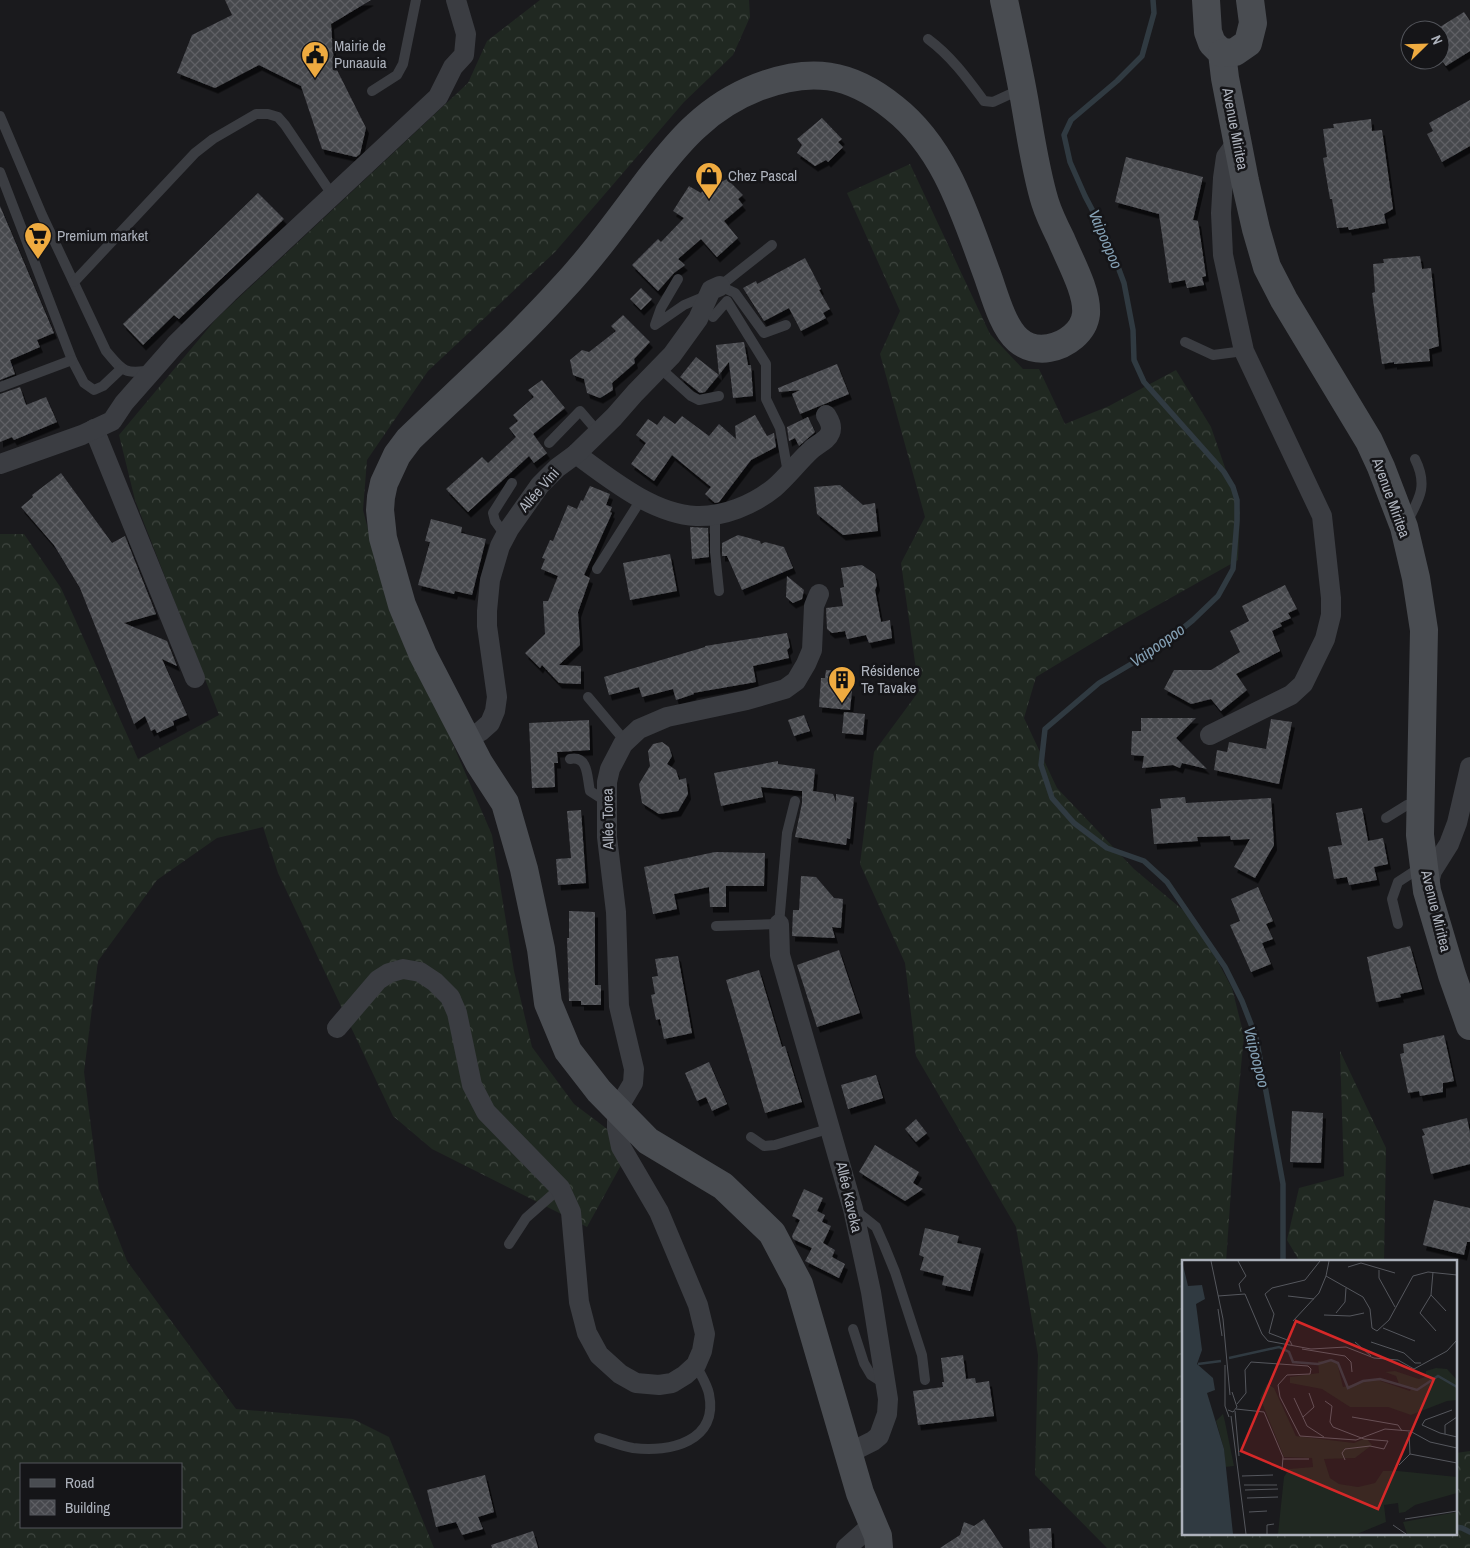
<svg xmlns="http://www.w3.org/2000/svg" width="1470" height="1548" viewBox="0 0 1470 1548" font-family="'Archivo Narrow',sans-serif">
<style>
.forest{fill:url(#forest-crowns);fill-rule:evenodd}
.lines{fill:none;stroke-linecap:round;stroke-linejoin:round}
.stream{stroke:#303a41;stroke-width:5.5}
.building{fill:url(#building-cross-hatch);filter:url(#shadow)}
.lane{stroke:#3b3d42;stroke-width:10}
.street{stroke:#3b3d42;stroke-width:20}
.secondary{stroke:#494c51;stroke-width:28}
.labels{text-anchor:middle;stroke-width:5;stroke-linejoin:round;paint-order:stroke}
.poi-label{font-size:15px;fill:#adb2bc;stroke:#151518;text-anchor:start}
.street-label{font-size:15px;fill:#adb2bc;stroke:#151518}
.water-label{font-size:16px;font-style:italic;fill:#85a1b5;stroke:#151518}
.inset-river{fill:none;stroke:#303a41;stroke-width:2.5}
.inset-road{fill:none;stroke:#55575d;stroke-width:1}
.view{fill:#d62828;fill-opacity:0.15;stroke:#d62828;stroke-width:2.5}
.inset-edge{fill:none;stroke:#adb2bc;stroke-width:2.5}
</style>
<defs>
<pattern id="forest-crowns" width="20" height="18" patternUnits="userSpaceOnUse" patternTransform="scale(1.25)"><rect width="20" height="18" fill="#202821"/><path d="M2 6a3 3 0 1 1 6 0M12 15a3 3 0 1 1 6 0" fill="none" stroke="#3e453f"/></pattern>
<pattern id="building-cross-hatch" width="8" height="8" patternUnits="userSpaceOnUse" patternTransform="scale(1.25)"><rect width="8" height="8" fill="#47484d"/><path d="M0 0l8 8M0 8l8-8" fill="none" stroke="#5f6065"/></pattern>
<filter id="shadow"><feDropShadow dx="3" dy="5.5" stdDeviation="0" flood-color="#0009"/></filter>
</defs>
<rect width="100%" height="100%" fill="#1a1a1d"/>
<g class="forest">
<path d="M540,0H749L750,17L733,55L684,102L555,252L428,371L367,460L363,510L390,612L449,735L492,835L514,971L532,1047L574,1104L631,1147L587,1227L432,1149L393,1116L278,873L263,827L217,838L157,880L98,961L84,1072L99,1189L127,1261L236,1409L353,1419L389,1437L434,1548H0V534H24L61,588L138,759L219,715L135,500L119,435L216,319L468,83L487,41ZM21,1464H181V1527H21Z"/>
<polygon points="910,164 990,334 1023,369 1039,369 1065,424 1109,406 1176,370 1211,427 1240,511 1238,560 1119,627 1036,677 1024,718 1057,788 1134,869 1196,921 1232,988 1244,1036 1236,1118 1226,1262 1184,1262 1184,1534 1456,1534 1456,1453 1470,1451 1470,1548 1107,1548 1035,1475 1038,1355 1016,1227 916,1056 905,963 860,864 874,752 919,691 901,563 925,517 880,354 900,311 847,193"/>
<polygon points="1340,1051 1386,1148 1384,1262 1300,1262 1287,1240 1299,1188 1344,1176"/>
</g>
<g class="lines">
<g class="stream">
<polyline points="1153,0 1154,13 1142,56 1117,81 1071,120 1064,135 1070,162 1085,196 1108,240 1124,283 1133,330 1134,360 1144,382 1224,472 1233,487 1237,500 1237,521 1233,569 1218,596 1193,620 1160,647 1099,683 1045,729 1041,765 1052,798 1074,823 1107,848 1144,861 1167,882 1225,967 1242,1001 1256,1037 1283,1184 1283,1262"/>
<polyline points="1456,1527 1462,1528 1470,1532"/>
</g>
</g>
<g class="building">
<polygon points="225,0 371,0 331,24 334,64 366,128 360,154 356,157 322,149 301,86 259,65 215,88 177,73 192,35 232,15"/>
<polygon points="1464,12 1470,21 1470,51 1446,66 1440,58 1440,27"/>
<polygon points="1470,100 1470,146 1442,162 1427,134 1433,131 1429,123"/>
<polygon points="822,118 842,139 838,142 843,147 828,162 826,160 815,166 797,153 802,145 797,139"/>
<polygon points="1371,119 1372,131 1382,130 1393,209 1384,214 1386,223 1349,230 1348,227 1337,228 1332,199 1330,199 1323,158 1327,157 1323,129 1334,128 1333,124"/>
<polygon points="1126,157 1203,177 1193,220 1198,221 1206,276 1202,277 1204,285 1187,288 1185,280 1169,283 1159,214 1115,202"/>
<polygon points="727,179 743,195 738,199 743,205 724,221 738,238 717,257 701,239 678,259 685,265 674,273 658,291 632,265 658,239 661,242 684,218 673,211 689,186 701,193 707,184 714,182 719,183"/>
<polygon points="258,193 284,219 179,319 174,315 143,345 123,324"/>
<polygon points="0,206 54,333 37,340 40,347 10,360 15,374 0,380"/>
<polygon points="1420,256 1422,269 1431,268 1439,346 1429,349 1430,361 1394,364 1394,362 1382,364 1372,293 1375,292 1373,264 1384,263 1383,259"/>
<polygon points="805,258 821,289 819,290 830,309 823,313 826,318 801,331 789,308 764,321 743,288 756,281 757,284"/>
<polygon points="641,288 652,299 641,310 630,299"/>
<polygon points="623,315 650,342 634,359 635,363 612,383 613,390 600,398 587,393 584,379 573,375 570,360 582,350 589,352 616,331 611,326"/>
<polygon points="744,342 748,365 751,365 753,396 733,398 729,362 719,375 716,345"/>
<polygon points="696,357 719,375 705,392 700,393 680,377"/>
<polygon points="837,364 849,394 800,414 792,394 800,390 779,392 778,388"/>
<polygon points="542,380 565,408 533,434 547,453 534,463 529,456 468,512 446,489 482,457 488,463 516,437 509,428 518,421 513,415 534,397 528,390"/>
<polygon points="20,387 26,405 46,397 57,422 14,440 12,437 0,442 0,394"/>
<polygon points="755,415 767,436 774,433 776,447 751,460 719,502 715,503 705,494 711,487 672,455 654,481 631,464 646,443 636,435 648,419 657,425 664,416 675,424 682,416 709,436 719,424 736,439 735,426"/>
<polygon points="808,417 815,432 799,446 795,438 789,441 787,427"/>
<polygon points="61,473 112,543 125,536 156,614 124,623 167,641 177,666 162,659 187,715 173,721 174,725 157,733 155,729 151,731 145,716 134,724 80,588 54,545 21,507 33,497 32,495"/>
<polygon points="840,485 863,505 875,503 878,531 843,535 817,514 814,487"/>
<polygon points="590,486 610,494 606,505 612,507 610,512 612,513 584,575 590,578 578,612 580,645 559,665 581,666 581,684 559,683 542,665 540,668 525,653 545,634 543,601 548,601 558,576 541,569 545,559 542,558 550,540 553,541 568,505 577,509 581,500 583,501"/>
<polygon points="431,519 462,527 461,533 486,539 472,595 455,591 454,594 418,585 430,542 425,541"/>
<polygon points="690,527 708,528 709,557 692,559"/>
<polygon points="738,535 760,541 761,544 765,542 784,547 793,568 742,590 727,556 722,556 722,543"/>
<polygon points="670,554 677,591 630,600 623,563"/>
<polygon points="862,565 875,574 877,585 875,590 881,622 890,620 892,638 869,643 866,635 847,639 845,631 832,633 827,629 826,608 843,606 840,588 844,587 841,568"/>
<polygon points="787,576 804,590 802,599 793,603 786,597"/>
<polygon points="1285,585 1297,609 1288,613 1291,618 1280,623 1282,626 1272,631 1280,651 1236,674 1247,690 1221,711 1211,699 1191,704 1164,689 1174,670 1211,670 1240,652 1230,631 1249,621 1242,606"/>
<polygon points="787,633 790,647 787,650 789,658 753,666 756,682 693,693 694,694 676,700 673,689 642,697 639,687 609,695 604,677 705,647 705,646"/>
<polygon points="826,670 847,672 844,689 852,691 850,710 819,707 821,678 825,678"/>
<polygon points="844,712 865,714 863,735 842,733"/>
<polygon points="804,715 810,731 794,736 788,720"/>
<polygon points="1141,718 1196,718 1176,738 1207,769 1182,763 1180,768 1173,765 1142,768 1144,756 1131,755 1132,731 1141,731"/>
<polygon points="1271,719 1292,722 1279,784 1214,770 1217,750 1227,752 1229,742 1266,749"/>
<polygon points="589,720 590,750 557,752 558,763 554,763 555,787 532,788 529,723"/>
<polygon points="662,742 669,747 672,756 667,764 676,770 679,780 686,778 688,794 678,811 659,814 642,803 639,784 650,766 648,751 653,744"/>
<polygon points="778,761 778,764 815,769 813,791 833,794 836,802 836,794 854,797 850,839 847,838 846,845 795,837 802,803 802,791 761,787 763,797 721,806 714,773"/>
<polygon points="1185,797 1186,803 1271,798 1274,845 1255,878 1234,867 1250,839 1231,840 1230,836 1197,837 1198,841 1154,844 1151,809 1161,808 1160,799"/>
<polygon points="1362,808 1368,841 1383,838 1388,864 1374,867 1377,880 1349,885 1347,877 1334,879 1328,847 1342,845 1336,813"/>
<polygon points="581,810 586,883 558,885 556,859 571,858 567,811"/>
<polygon points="715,852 765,853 764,886 726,886 726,907 710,907 709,887 674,894 677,909 653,914 644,867"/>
<polygon points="801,876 816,877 834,898 843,899 841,928 832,927 835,938 792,936 793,910 799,910"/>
<polygon points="1258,887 1273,921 1266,924 1273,939 1262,943 1271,964 1251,972 1230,925 1240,921 1231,899"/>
<polygon points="569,911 595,912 595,985 601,985 601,1005 581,1005 581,1001 569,1001 567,938 569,938"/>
<polygon points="1410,946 1422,989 1400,994 1401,997 1376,1002 1367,957"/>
<polygon points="839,950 860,1013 817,1027 797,965"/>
<polygon points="678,956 692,1033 664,1039 660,1019 656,1020 651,995 655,994 652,977 658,976 655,959"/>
<polygon points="759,970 782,1047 785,1046 802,1102 765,1113 726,980"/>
<polygon points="1444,1035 1454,1081 1443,1083 1443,1092 1420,1096 1419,1091 1408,1093 1400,1054 1404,1053 1403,1044"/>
<polygon points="709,1062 727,1104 712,1111 706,1097 697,1101 685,1073"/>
<polygon points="876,1075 883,1098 848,1109 841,1085"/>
<polygon points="1292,1111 1323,1113 1321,1163 1290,1162"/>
<polygon points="1467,1118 1470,1133 1470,1164 1431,1174 1422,1136 1425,1135 1422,1129"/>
<polygon points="916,1119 927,1133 916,1142 905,1129"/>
<polygon points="875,1145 919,1172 913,1183 923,1189 905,1201 859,1172"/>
<polygon points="804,1189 823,1198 817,1211 825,1215 822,1222 831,1226 823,1243 835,1250 832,1257 845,1264 839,1278 805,1261 812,1248 793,1239 792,1236 800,1220 792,1216"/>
<polygon points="1434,1200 1470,1208 1470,1242 1467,1242 1464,1255 1423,1245"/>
<polygon points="925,1228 959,1236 957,1243 981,1248 970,1291 942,1285 944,1276 920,1270 924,1257 919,1255"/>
<polygon points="963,1355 966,1379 975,1378 976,1383 989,1381 994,1416 918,1425 913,1391 943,1387 942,1382 944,1382 941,1358"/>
<polygon points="485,1475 494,1512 478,1517 483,1529 462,1535 456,1522 436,1527 427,1490"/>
<polygon points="984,1519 1003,1548 940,1548 960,1535 964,1522 974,1526"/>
<polygon points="1051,1528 1052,1548 1030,1548 1029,1529"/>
<polygon points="533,1531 538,1548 492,1548 491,1545"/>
</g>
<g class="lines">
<g class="lane">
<path d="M928,39C951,56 967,78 984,101L993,102L1021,89"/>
<polyline points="372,91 397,75 403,64 416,0"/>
<path d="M0,116L42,215L106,351C122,370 124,375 151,370"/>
<polyline points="0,172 72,360 84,383 94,390 103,386 121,369"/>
<polyline points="772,245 720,286 735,293 764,333 786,325"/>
<polyline points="678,279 661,308 655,325 684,305 708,295"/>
<polyline points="74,282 195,153 213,139 256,114 268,114 278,117 285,125 333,196"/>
<polyline points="713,317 727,301 766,364 766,399 780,428 788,473"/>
<polyline points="1185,342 1213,355 1244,351"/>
<polyline points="660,368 691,396 699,400 719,396"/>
<polyline points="0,387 72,360"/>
<polyline points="549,443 580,411 598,432"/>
<polyline points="715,514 715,552 719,591"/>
<path d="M1407,522C1420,498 1428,485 1415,459"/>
<polyline points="505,535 495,521 493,513 512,483"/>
<polyline points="597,569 642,498"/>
<polyline points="588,697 625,741"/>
<path d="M570,759C589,755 587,779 590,791L607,802"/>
<polyline points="1386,818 1407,805 1419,803"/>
<polyline points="1398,924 1392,899 1398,882 1421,867"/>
<polyline points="716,926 779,924 787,833 795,801"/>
<polyline points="751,1137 764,1146 775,1145 831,1128"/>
<polyline points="856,1211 876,1227 884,1245 895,1272 922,1355 925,1380"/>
<polyline points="509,1244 526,1218 560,1188"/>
<polyline points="853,1329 864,1363 871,1375 885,1384"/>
<path d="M599,1438C610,1441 621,1446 633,1448C670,1453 719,1441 709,1394C707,1384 700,1374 696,1365"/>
</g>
<g class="street">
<polyline points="94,429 195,678"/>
<path d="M576,454C610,479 653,514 696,516C723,517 753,505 774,488C787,477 798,462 811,450C817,444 827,441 830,433C833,426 829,420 826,415"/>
<polyline points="0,464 82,435 112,421 124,403 175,345 228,293 438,97 453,67 464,55 466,34 456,0"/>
<polyline points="1210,735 1291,695 1303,684 1325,639 1331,615 1331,598 1322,516 1244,351 1223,255 1221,213 1223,178 1226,157 1237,142"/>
<polyline points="467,739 481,731 490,723 495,711 497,697 487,626 487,611 490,580 500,546 509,529 540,485 557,468 576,454 614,417 635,393 672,355 698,319 711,290 720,286"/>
<polyline points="1428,886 1432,871 1449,844 1457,823 1470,767"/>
<polyline points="779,924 780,955 853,1209 871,1292 888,1399 887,1414 879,1436 873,1441 859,1448 849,1457"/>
<polyline points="337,1028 378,980 389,973 403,969 420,972 435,982 450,997 457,1013 472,1085 486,1112 560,1188 571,1212 579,1302 587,1333 599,1355 620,1374 636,1383 659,1385 672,1383 685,1375 696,1365 702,1351 705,1334 698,1305 659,1212 621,1147 617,1128 617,1110 633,1083 634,1069 619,1006 616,912 607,837 607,782 610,769 623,744 639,729 667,717 747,700 785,689 796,681 806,664 812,650 814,606 819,594"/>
<polyline points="846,1548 873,1524"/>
</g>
<g class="secondary">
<polyline points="1206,0 1208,32 1212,43 1222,53 1225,78 1245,181 1256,229 1267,267 1284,300 1369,441 1381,467 1404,527 1416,578 1424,630 1420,835 1427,891 1452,975 1470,1026"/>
<polyline points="1222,53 1235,52 1248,43 1253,23 1250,0"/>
<path d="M879,1548L878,1536L860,1493L799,1284L772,1233L723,1186L648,1141L599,1091L568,1051L548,1003L541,949L524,869L505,803L479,763L423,655L402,605L383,538L380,510L381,497L384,483L397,455L409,439C460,390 513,343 561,290C593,256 620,218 648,181C663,162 678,142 696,126C714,109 735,96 758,87C810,67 850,72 894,108C946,149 965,215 987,274C994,293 1002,326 1018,340C1026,347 1038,350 1049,348C1066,345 1084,332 1086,314C1088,292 1069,259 1061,239C1055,227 1049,215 1045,202C1035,169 1030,132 1024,98C1018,65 1011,33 1004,0"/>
</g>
</g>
<defs>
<symbol id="civic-pin" viewBox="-11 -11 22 30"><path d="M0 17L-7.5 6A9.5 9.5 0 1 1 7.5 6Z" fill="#efab40" stroke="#151518"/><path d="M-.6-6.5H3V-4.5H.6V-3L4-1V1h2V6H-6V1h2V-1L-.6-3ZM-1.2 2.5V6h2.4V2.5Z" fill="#111"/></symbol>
<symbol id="shop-pin" viewBox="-11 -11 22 30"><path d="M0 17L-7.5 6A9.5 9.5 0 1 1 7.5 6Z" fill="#efab40" stroke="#151518"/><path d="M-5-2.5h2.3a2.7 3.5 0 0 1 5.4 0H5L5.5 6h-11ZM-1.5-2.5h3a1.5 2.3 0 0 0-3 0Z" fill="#111"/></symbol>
<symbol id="supermarket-pin" viewBox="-11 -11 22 30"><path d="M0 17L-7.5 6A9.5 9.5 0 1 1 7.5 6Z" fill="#efab40" stroke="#151518"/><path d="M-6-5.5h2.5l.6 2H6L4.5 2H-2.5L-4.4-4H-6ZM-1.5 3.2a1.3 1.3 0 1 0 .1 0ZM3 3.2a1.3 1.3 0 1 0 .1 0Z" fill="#111"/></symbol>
<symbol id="building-pin" viewBox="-11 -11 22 30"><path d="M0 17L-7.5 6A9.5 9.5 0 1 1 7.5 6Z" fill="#efab40" stroke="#151518"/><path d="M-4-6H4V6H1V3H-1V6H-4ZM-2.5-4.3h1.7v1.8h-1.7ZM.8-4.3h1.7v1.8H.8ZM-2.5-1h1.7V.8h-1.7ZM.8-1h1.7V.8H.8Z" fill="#111"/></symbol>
</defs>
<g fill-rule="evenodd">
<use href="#civic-pin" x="299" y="39" width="32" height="43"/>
<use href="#shop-pin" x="693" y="160" width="32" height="43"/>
<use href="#supermarket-pin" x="22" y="220" width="32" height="43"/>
<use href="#building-pin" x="826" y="664" width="32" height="43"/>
</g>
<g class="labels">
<g class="poi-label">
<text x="334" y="51">Mairie de<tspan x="334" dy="17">Punaauia</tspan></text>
<text x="728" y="181">Chez Pascal</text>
<text x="57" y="241">Premium market</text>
<text x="861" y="676">Résidence<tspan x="861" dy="17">Te Tavake</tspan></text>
</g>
<g class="street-label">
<text transform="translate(1235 129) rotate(79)" y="5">Avenue Miritea</text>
<text transform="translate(539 490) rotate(-49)" y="5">Allée Vini</text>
<text transform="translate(1391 498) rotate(70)" y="5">Avenue Miritea</text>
<text transform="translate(608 819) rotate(-91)" y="5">Allée Torea</text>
<text transform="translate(1436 911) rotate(76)" y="5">Avenue Miritea</text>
<text transform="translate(849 1197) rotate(77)" y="5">Allée Kaveka</text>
</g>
<g class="water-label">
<text transform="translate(1106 239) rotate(67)" y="6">Vaipoopoo</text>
<text transform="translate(1157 645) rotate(-35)" y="6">Vaipoopoo</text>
<text transform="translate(1257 1057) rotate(76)" y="6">Vaipoopoo</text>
</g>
</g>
<g transform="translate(1182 1260)">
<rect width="275" height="275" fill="#1a1a1d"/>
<path d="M41,154L43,162L52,206L43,207L42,189L34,161Z" fill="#202821"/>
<path d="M151,100L155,102L161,127L193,119L228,131L230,127L217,124L214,116L203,112L213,111L237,119L243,117L244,111L254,108L265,109L275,120V140L265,141L229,155L206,147H168L140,129L108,123V117L137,113L136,101ZM85,124L92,128L114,176L172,183L184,178L190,185L173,198L142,199L148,218L157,224L176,227L193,223L201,211H216L275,217V233L233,245L223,252L217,253L216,243L202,245L204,262L175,274H96L102,217L107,209L131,207L130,198L102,197L78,138ZM275,252V274H225L221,262Z" fill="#202821"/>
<path d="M0,1L6,26L20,25L23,39L14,44L20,90L15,104L31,118L33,130L25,133L42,189L51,274H0Z" fill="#303a41"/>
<path class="inset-river" d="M47,98L97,87L107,92L111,102L136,104L149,100L156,103L166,128L181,121L198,119L235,130L256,116L275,127M16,104L39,101"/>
<path class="inset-road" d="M29,1L41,59L48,135M56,1L64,16L57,24L59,32M147,1L144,16L181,37L188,49L190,68L195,71L207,60L231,16L246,12L275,15M166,7L179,3L213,13M197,10V18L213,47M251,12L249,35L238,53L254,71M249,35L264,51M36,36L63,34L80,74L86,81L129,89L164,87L192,98L216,100L232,109L265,91L275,80M106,36L132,39M36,49L40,76M154,53L163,42L164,28M142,55L168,56L182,53M111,61L137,33L144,16M201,68L233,81M173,82L189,96M189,82L222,93L233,103H239M110,85L108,81L87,73L92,54L83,34L90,28L123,20L138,1M120,89L163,96L169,102L170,112M43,105V146L47,157M112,138L125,166L142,177M143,141L150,146L148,162L151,167L182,179L206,181L202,189L188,186L163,189L160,193L163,200M55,144L64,133L63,110L69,102L126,106L129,109L128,114L105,115L96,125L98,137L118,176L174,180L203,169L228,171L248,182L275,188M54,149L82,152L101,197L100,210M46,150L51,152L55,147L50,132M270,150L243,160L240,165L258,173L275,177M53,151L57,196M49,156L64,274M121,157L132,147L127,133M170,157L216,165L220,171M227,172L228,194L275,203M263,174V165L275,157M101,199H127M217,205L228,194M60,216L91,215M62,225H95M63,230L96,229M65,238L96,237M67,252L85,251M223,259L275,251M211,265L224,274M85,274V265L92,264"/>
<path class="view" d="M114,61L252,119L196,249L59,191Z"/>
<rect width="275" height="275" class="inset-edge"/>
</g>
<rect x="20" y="1463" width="162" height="65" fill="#151518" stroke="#52545a"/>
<rect x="30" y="1479" width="25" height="8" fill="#494c51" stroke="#52545a"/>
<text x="65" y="1488" font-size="15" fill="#adb2bc">Road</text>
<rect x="30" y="1500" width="25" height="15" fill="url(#building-cross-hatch)" stroke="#52545a"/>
<text x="65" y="1513" font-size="15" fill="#adb2bc">Building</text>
<g transform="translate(1425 45) rotate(67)"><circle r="24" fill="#151518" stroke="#52545a"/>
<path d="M0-4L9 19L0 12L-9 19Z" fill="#efab40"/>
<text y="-8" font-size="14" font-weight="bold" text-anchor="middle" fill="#adb2bc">N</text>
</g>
</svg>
